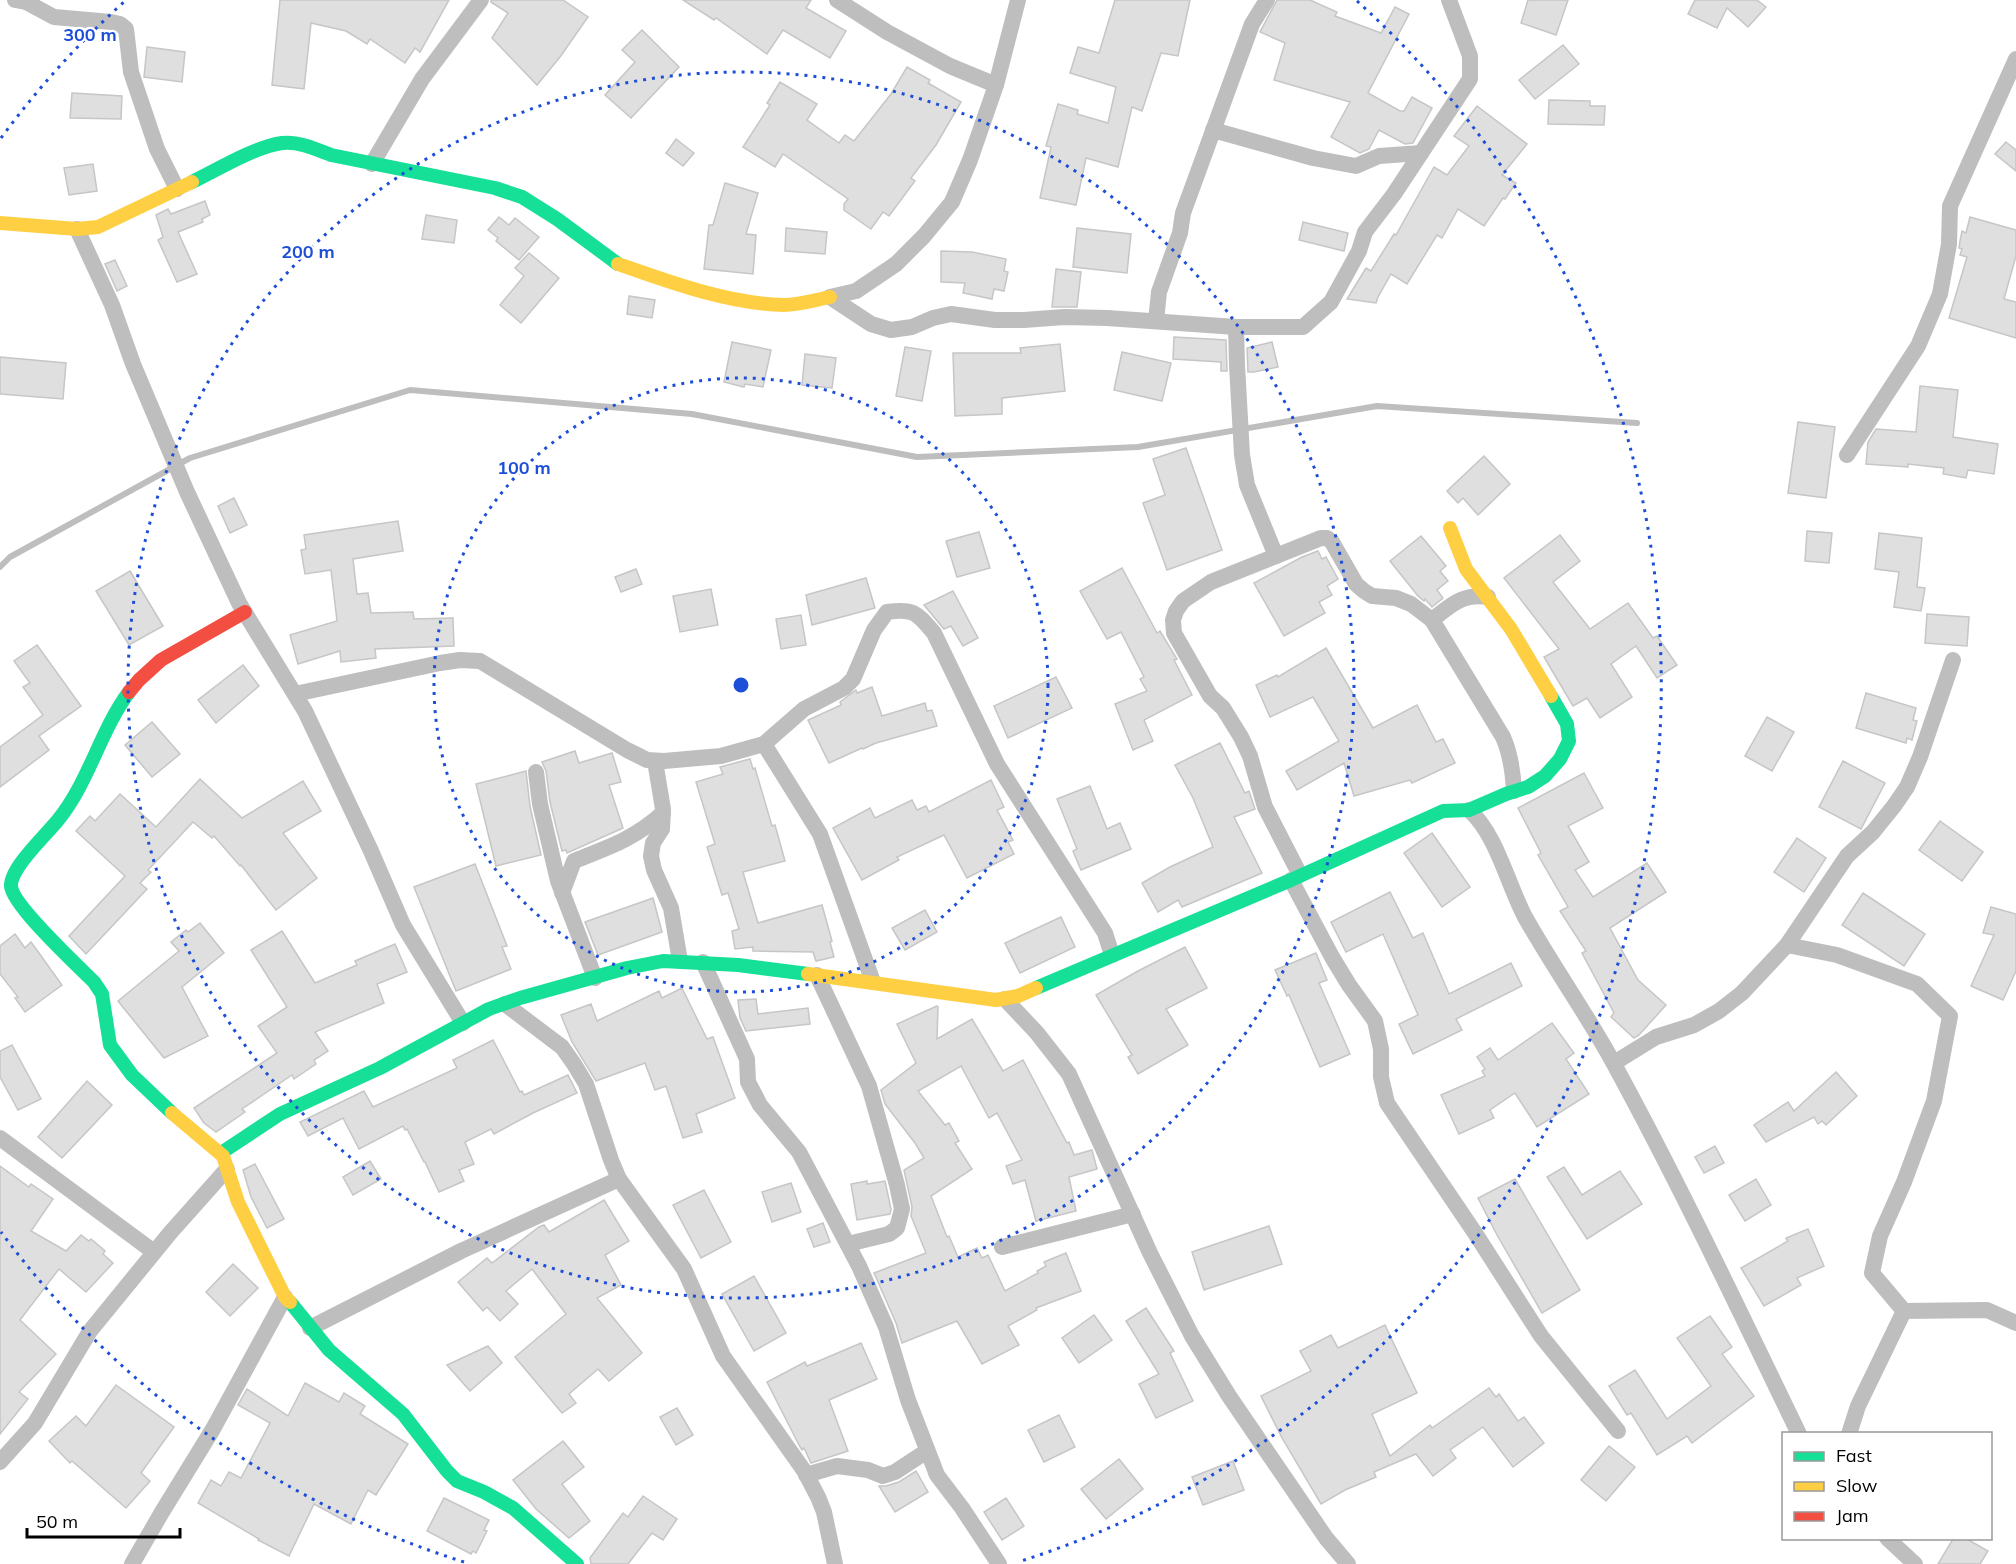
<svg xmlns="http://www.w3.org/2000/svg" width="2016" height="1564" viewBox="0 0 2016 1564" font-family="Mulish,sans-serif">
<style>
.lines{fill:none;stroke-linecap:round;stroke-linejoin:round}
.stream{stroke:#bebebe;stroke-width:6}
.building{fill:#dfdfdf;stroke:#c6c6c6;stroke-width:1.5}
.street{stroke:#bebebe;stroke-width:16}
.fast{stroke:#16e098;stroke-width:14}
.slow{stroke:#ffcf43;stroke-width:14}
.jam{stroke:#f24e42;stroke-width:14}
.ring{fill:none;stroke:#1d4ed8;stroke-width:3;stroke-dasharray:3 6}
.centre{fill:#1d4ed8;stroke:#fff;stroke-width:3}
.ring-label{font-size:18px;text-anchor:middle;font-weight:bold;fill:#1d4ed8;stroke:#fff;stroke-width:4.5;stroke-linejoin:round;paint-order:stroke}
</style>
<rect width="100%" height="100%" fill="#fff"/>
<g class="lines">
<polyline class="stream" points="0,567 10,557 190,458 410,390 692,414 917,457 1138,447 1377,406 1637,423"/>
</g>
<g class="building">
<polygon points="280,0 449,0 420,52 415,48 405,63 370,39 367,44 346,31 311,23 304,89 272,85"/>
<polygon points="491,0 563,0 588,17 560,57 537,85 492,38 508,13 491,2"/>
<polygon points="683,0 811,0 806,8 846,31 830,58 783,30 767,54 716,18 714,20"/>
<polygon points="1115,0 1190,0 1178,56 1161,53 1142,111 1132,107 1118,167 1086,158 1076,205 1040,198 1051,147 1046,146 1058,104 1078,110 1077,114 1108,123 1116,87 1070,73 1078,47 1099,53"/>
<polygon points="1277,0 1310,0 1337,12 1335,16 1381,33 1395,7 1409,14 1368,93 1400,111 1404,111 1412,97 1432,108 1413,143 1405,144 1379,130 1369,149 1360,153 1331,137 1350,102 1274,80 1285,43 1260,32"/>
<polygon points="1528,0 1568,0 1556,35 1521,23"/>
<polygon points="1695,0 1757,0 1766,7 1748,27 1727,8 1717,28 1688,14"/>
<polygon points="642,30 679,67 631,118 605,95 635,62 622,50"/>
<polygon points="1563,45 1579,64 1535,99 1519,80"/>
<polygon points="147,47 185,52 182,82 144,77"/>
<polygon points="907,67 930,80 928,83 961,102 936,145 911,178 915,181 889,216 883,212 871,229 844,210 844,204 848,199 783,154 775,167 743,147 770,105 767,103 780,82 817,104 807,120 839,143 845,135 854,141 891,94"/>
<polygon points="72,93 122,96 121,119 70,118"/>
<polygon points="1549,100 1590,101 1590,106 1605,106 1604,125 1548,124"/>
<polygon points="1477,106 1527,144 1502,175 1516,183 1505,199 1503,198 1484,226 1458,209 1442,238 1437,235 1407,284 1391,274 1378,297 1376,303 1347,299 1366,268 1371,271 1394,234 1396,235 1434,167 1447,175 1469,146 1454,136"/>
<polygon points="676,139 694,153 683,166 666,153"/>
<polygon points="2006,142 2016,150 2016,171 1995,154"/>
<polygon points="93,164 97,191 69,195 64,168"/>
<polygon points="725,183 758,193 746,234 756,235 753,274 704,269 709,225 713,225"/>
<polygon points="205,201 210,215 202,219 203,222 178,232 197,274 177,282 158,240 163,237 156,215 168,209 171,214"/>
<polygon points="426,215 457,220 454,243 422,239"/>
<polygon points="499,217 509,225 515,218 539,237 519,260 496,241 498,238 488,230"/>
<polygon points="1970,217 2016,230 2016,256 2004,299 2016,302 2016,338 1949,318 1967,257 1960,255 1962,249 1959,248 1960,241 1962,231 1966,233"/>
<polygon points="1303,222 1348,233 1344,251 1299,240"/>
<polygon points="786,228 827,232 825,254 785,251"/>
<polygon points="1077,228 1131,234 1127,273 1073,267"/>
<polygon points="941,251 972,252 1006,259 1004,271 1008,272 1004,291 994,289 992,299 963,293 965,283 941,282"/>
<polygon points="529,253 559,278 521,323 500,305 524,276 515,268"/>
<polygon points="115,260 127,286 117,291 105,264"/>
<polygon points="1056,269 1081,272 1077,307 1052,307"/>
<polygon points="629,296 655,300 652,318 627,314"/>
<polygon points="1174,337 1226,340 1227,371 1221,371 1221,362 1173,359"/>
<polygon points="732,342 771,350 763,387 745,384 744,387 724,382"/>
<polygon points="1272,342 1278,367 1254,372 1248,372 1247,348"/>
<polygon points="1060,344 1065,391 1002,398 1002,414 955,416 953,353 1021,353 1020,348"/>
<polygon points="905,347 931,351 922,401 896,396"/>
<polygon points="1122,352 1171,363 1162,401 1114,390"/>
<polygon points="805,354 836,358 832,388 802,385"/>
<polygon points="0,357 66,363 63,399 0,394"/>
<polygon points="1920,386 1958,390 1953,437 1998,444 1994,474 1968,470 1966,478 1943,474 1944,468 1908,464 1908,467 1866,464 1868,442 1876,429 1916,432"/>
<polygon points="1798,422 1835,427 1826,498 1788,493"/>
<polygon points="1186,448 1222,550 1167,570 1143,503 1165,495 1153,459"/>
<polygon points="1484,456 1510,484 1478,515 1463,498 1458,503 1447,491"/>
<polygon points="234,498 247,525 230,533 218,506"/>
<polygon points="398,521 403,551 353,559 357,594 368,593 371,613 413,612 414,619 453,618 454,646 375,649 376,658 341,662 340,651 298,664 290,635 337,621 331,570 305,574 301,550 306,549 304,535"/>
<polygon points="1807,531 1832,533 1829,563 1805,561"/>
<polygon points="979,532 990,568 957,577 946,541"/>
<polygon points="1879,533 1922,538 1917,587 1925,588 1921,611 1894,607 1899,572 1875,569"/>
<polygon points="1560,535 1580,561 1553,582 1590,629 1628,603 1653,638 1657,636 1677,665 1657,678 1636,646 1611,664 1632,697 1600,718 1587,698 1573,706 1544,657 1559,649 1504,578"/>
<polygon points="1421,536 1446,566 1440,571 1448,581 1437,590 1443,598 1432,607 1425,599 1424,601 1418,596 1390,561"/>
<polygon points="1318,551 1322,559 1326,557 1338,579 1327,586 1332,595 1319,602 1325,613 1284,636 1254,583 1302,557"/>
<polygon points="1122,568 1157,633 1160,631 1177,659 1174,660 1192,695 1144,720 1153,741 1133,750 1115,704 1147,691 1140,679 1144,677 1121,632 1107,639 1080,591"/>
<polygon points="636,569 642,584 621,592 615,577"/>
<polygon points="130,571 163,626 129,645 96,591"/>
<polygon points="866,578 875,608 812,625 806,595"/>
<polygon points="711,589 718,625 680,632 673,596"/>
<polygon points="953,591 978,638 963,646 951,626 944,629 924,605"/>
<polygon points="1927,614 1969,617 1967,646 1925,643"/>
<polygon points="801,615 806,645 781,649 776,619"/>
<polygon points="37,645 81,706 39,736 49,750 0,787 0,747 43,715 23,687 30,683 14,661"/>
<polygon points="1326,648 1373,728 1417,705 1436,742 1443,739 1455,763 1412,783 1410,780 1354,796 1344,763 1297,790 1286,771 1339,741 1313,697 1270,717 1256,685 1277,675 1278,677"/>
<polygon points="243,665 259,686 216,723 198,700"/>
<polygon points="1056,677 1072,708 1008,738 994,706"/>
<polygon points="872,687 882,716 925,703 927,711 932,710 937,726 876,743 863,749 862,748 829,763 808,720 841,705 840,702 856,690 857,693"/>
<polygon points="1866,693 1916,708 1913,720 1917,721 1912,740 1907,738 1906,743 1856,728"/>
<polygon points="1767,717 1794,732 1772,771 1745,756"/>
<polygon points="152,722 180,754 152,777 125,745"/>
<polygon points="1220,743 1245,793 1249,791 1255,809 1234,817 1262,873 1182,907 1178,900 1158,912 1142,883 1170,867 1213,847 1193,798 1175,765"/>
<polygon points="575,751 579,763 612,753 621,782 609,785 623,828 567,853 566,850 562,851 550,802 546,771 542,762"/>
<polygon points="750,759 753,769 755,768 772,826 775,825 785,861 743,872 758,923 822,905 832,941 830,942 834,957 816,961 813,952 753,951 753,947 735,949 732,931 739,929 728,893 722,895 707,847 715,844 696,782 723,774 720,767"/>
<polygon points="1843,761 1885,783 1861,829 1819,807"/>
<polygon points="526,771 530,806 541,855 496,866 476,784"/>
<polygon points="1584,773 1603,808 1568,826 1589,862 1575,870 1593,897 1647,863 1666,892 1610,928 1638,980 1666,1005 1639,1035 1634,1038 1611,1017 1614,1013 1582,953 1586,951 1560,911 1568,907 1538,855 1541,853 1518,808"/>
<polygon points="200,779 242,818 303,781 321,811 283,833 317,878 276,910 241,865 240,866 214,836 212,838 193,822 148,870 151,872 140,883 147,889 86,954 69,936 125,876 76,831 90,816 95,821 120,794 156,827"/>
<polygon points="991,780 1004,807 997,810 1013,840 1008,842 1014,854 967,878 944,835 897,857 899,860 862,880 833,828 870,808 875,818 912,800 917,810 926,806 929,812"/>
<polygon points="1090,786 1107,829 1120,823 1131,849 1081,870 1073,851 1077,849 1057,799"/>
<polygon points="1940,821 1983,852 1962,881 1919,850"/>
<polygon points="1432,833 1470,887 1442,907 1404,853"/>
<polygon points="1797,838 1826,858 1804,892 1774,872"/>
<polygon points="475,864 507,946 502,947 511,969 456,991 414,887"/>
<polygon points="1390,892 1413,938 1423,933 1449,994 1511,963 1522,986 1456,1019 1462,1030 1413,1054 1399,1024 1418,1015 1383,934 1346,952 1331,922"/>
<polygon points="1863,893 1925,934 1904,966 1842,925"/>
<polygon points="653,898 662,932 598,955 585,922"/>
<polygon points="1991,907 2016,914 2016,971 2003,1000 1971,986 1994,935 1983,933"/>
<polygon points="925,910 937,932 905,950 892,928"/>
<polygon points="1061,917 1075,947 1020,973 1005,943"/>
<polygon points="200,923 224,953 182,987 208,1036 164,1058 118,1001 179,951 171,942 186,930 188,932"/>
<polygon points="282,931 315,983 357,965 355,961 395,944 407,972 377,984 384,1003 315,1032 328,1051 314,1060 316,1064 294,1079 292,1075 242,1109 245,1112 216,1132 204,1123 194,1108 277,1053 258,1026 287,1007 251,950"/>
<polygon points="15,934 25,948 31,942 62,985 25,1012 15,998 18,997 0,974 0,946"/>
<polygon points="1185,947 1207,988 1166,1009 1188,1045 1138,1074 1128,1057 1132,1055 1096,995 1138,971"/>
<polygon points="1316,953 1327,980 1319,983 1350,1054 1320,1067 1289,995 1287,996 1275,970"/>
<polygon points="682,988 707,1039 713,1037 735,1098 696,1114 702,1132 683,1138 666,1086 655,1090 645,1063 596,1081 572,1042 561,1015 591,1004 597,1021 659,991 662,998"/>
<polygon points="756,999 758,1014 808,1008 810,1024 746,1031 740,1018 738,1000"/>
<polygon points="937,1006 938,1007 937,1039 972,1019 1003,1071 1023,1060 1067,1143 1069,1142 1074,1155 1092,1150 1097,1169 1069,1177 1076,1211 1036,1221 1025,1180 1013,1184 1006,1166 1022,1160 997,1113 989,1118 961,1066 918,1091 945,1125 949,1123 959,1141 955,1143 972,1169 931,1196 947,1237 949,1236 958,1257 977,1248 982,1258 988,1255 1005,1291 1038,1273 1037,1271 1046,1266 1044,1262 1066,1253 1081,1291 1036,1308 1037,1310 1008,1326 1019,1345 982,1364 957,1321 902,1343 896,1323 874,1273 926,1253 911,1216 912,1207 904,1170 924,1158 915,1143 885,1104 881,1090 916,1063 897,1024"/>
<polygon points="1552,1023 1574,1053 1566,1059 1589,1094 1537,1127 1515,1093 1490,1110 1494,1118 1459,1134 1441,1095 1485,1076 1482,1071 1485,1069 1477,1057 1490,1048 1498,1060"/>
<polygon points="493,1040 520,1092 522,1091 524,1095 568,1075 577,1093 533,1113 494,1134 491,1129 465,1142 474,1164 459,1170 464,1181 439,1192 425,1162 424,1162 407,1129 405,1130 403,1126 359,1149 343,1118 308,1136 300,1122 364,1091 373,1107 457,1068 453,1060"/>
<polygon points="12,1045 41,1099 18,1110 0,1077 0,1051"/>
<polygon points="1836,1072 1857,1096 1826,1125 1822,1121 1818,1124 1814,1117 1766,1142 1754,1125 1788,1102 1794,1111"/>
<polygon points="87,1081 112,1105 62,1158 38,1137"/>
<polygon points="1715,1146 1724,1163 1704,1173 1695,1157"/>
<polygon points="370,1161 381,1179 353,1195 343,1177"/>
<polygon points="255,1164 284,1219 267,1228 251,1197 243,1170"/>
<polygon points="0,1166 29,1187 31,1184 53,1199 31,1231 66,1251 81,1235 89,1241 91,1239 105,1251 103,1254 113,1263 86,1292 59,1269 20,1320 56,1354 19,1392 28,1399 0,1434"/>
<polygon points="1564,1167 1582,1195 1620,1171 1642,1204 1587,1239 1547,1177"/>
<polygon points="1515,1179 1580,1290 1542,1313 1497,1235 1478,1198"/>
<polygon points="1756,1179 1771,1205 1745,1221 1729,1195"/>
<polygon points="867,1181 867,1184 885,1181 891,1209 890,1214 857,1220 851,1184"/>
<polygon points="791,1183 801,1212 772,1222 762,1192"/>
<polygon points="704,1190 731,1242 701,1258 673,1205"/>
<polygon points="604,1200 629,1241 605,1255 621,1285 597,1298 642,1353 609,1381 598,1369 569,1394 576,1403 562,1413 515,1357 566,1314 532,1269 506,1291 518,1304 500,1321 487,1307 483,1311 458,1282 487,1258 492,1263 539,1227 544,1225 549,1232"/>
<polygon points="823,1223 830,1242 814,1247 807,1229"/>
<polygon points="1269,1226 1282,1264 1204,1290 1192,1252"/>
<polygon points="1808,1229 1824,1266 1797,1278 1801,1285 1764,1306 1741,1268 1788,1241 1786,1238"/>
<polygon points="233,1264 258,1288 230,1316 206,1292"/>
<polygon points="754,1276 786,1333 754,1351 722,1294"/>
<polygon points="1146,1308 1174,1351 1170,1353 1193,1401 1156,1418 1139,1384 1159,1374 1126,1321"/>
<polygon points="1094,1315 1112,1340 1079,1363 1062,1338"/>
<polygon points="1710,1316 1732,1347 1722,1354 1754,1396 1692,1443 1687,1436 1657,1455 1631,1413 1627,1415 1609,1386 1635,1370 1667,1419 1711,1386 1677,1338"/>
<polygon points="1385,1325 1417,1393 1372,1414 1390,1456 1430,1425 1432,1428 1489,1388 1496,1397 1499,1394 1518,1421 1524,1417 1544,1443 1513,1467 1483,1427 1450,1450 1456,1458 1433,1476 1416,1454 1374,1472 1376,1477 1345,1490 1321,1504 1282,1438 1261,1396 1311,1371 1300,1351 1331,1335 1338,1348"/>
<polygon points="861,1343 877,1379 829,1400 848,1451 811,1463 804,1448 802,1450 799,1445 767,1382 805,1362 807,1366"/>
<polygon points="488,1346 502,1363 470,1391 447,1365"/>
<polygon points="305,1383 339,1402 344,1393 365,1406 360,1414 408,1444 376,1495 368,1490 351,1524 314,1504 289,1556 258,1540 259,1539 198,1503 211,1480 221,1486 229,1472 241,1478 270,1423 238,1405 247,1389 288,1416"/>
<polygon points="116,1385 174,1427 141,1473 150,1481 126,1508 72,1461 70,1463 49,1441 76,1416 86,1426"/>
<polygon points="677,1408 693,1435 676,1445 660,1417"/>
<polygon points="1059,1415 1075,1447 1044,1462 1028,1430"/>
<polygon points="563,1441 584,1467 562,1484 590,1521 569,1538 536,1509 513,1480"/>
<polygon points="1609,1446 1635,1467 1606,1501 1581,1480"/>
<polygon points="1119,1459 1143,1489 1106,1519 1081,1489"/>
<polygon points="1233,1461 1244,1490 1203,1505 1192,1477"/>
<polygon points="916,1471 928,1492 895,1512 879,1486 886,1486 899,1482"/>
<polygon points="643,1496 677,1519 663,1540 652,1533 628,1564 591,1564 590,1558 623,1513 628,1517"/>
<polygon points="444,1498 489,1520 484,1530 487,1531 476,1553 473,1551 471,1554 427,1531"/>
<polygon points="1006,1498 1024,1526 1002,1540 984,1512"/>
<polygon points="1953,1539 1967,1539 1988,1551 1980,1564 1938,1564"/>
</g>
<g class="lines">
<g class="street">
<polyline points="15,0 26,2 54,17 111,22 120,24 126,29 131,72 157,149 177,189"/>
<polyline points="837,0 887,32 950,66 996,85"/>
<polyline points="1213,130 1313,158 1356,166 1379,156 1421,153"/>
<polyline points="372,164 422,79 481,0"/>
<polyline points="77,229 112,305 133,364 187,492 239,603 305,711 371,851 403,925 463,1023"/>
<polyline points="830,297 871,324 891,330 912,327 933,318 951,314 995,320 1024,320 1064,317 1107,318 1236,327 1303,327 1331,302 1359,251 1365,232 1394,194 1470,79 1470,56 1449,0"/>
<polyline points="830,297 856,291 896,264 924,236 952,202 970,160 996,85 1018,0"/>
<polyline points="1156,321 1159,292 1180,233 1183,213 1252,24 1267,0"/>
<polyline points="1236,327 1237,365 1242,455 1247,485 1276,556"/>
<polyline points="1847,455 1918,346 1940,294 1949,244 1950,206 2016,59"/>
<path d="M1432,620C1451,605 1463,593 1488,597"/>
<path d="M295,694L440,663L460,660L480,661L627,750L647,760L664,761L721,756L764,744L804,709L844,688L853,679L874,630L887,612C914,608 917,613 934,633L997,764L1105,933L1112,955"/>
<polyline points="764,744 820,834 873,982"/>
<polyline points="655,761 663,809 662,829 653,843 651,856 654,870 671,908 680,961"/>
<polyline points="536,772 540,804 558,881 595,978"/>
<path d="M1469,810C1496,833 1508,885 1525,917C1553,967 1587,1014 1614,1064C1680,1185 1739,1310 1799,1434"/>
<path d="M1300,875L1265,807L1250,756L1241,737L1223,708L1210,696L1174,633L1173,620L1176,611L1183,601L1211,582L1321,538H1327L1332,542L1356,584L1364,591L1372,596L1396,598L1411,604L1432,620L1503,737C1511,755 1513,772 1514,791"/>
<polyline points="1291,880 1332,957 1349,985 1375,1021 1381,1049 1381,1077 1387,1103 1475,1233 1541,1336 1618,1431"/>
<path d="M562,893L574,861C609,847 634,839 663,813"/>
<polyline points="1787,945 1837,955 1917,984 1950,1016 1934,1101 1904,1182 1880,1236 1872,1273 1904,1311"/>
<polyline points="703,962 747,1059 748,1082 760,1105 799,1152 859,1266 886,1327 908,1400 937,1475 962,1508 999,1564"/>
<polyline points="817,975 869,1086 897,1185 902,1209 897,1228 889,1234 848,1244"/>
<polyline points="1005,999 1037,1033 1069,1074 1150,1253 1192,1336 1229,1396 1326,1538 1348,1564"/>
<polyline points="505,1004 562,1047 574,1064 586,1084 611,1160 619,1179 684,1269 723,1356 805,1472 818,1497 824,1512 835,1564"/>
<polyline points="1614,1063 1656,1037 1694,1025 1719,1011 1742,993 1787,945 1847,856 1873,832 1894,806 1907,787 1920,757 1953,660"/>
<polyline points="0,1138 154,1252"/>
<polyline points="1002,1247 1133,1214"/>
<polyline points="310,1328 461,1251 619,1179"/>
<polyline points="1849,1434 1858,1406 1904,1311 1987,1310 2016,1323"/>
<polyline points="0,1462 35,1423 90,1331 170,1233 227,1169"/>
<polyline points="806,1475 837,1466 868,1470 883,1476 895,1472 927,1451"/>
<polyline points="1887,1538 1915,1564"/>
<polyline points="132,1564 162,1512 213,1429 285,1297"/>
</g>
<g class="fast">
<path d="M192,182C217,170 254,147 282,143C298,141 316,149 331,155L495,188L522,197L557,219L618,264"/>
<path d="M129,692C100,731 89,782 58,820C47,834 10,868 11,886C12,905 78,966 94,982L102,994L110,1045L132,1075L172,1113"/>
<polyline points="1036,988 1291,880 1443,811 1469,810 1506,794 1528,787 1545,776 1560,759 1569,741 1567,724 1551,696"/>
<polyline points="221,1153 280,1114 380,1068 489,1009 520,998 627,968 663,961 738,965 808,974"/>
<polyline points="290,1302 329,1350 403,1414 447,1471 457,1481 484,1492 513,1508 577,1564"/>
</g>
<g class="slow">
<polyline points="0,223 77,229 98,227 192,182"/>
<path d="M618,264C669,282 729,304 784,305C799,305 815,300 830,297"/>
<polyline points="1450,528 1466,569 1511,629 1551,696"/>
<polyline points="808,974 996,1000 1018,996 1036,988"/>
<polyline points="172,1113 223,1156 238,1202 285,1297 290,1302"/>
</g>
<polyline class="jam" points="129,692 139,680 161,660 245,612"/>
</g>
<g class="ring">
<circle cx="741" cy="685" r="307"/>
<circle cx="741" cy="685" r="613"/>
<path d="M464 1562A920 920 0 0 1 1 1232M1 138A920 920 0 0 1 125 1M1357 1A920 920 0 0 1 1018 1562"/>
</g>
<circle cx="741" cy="685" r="9" class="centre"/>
<g class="ring-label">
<text x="90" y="41">300 m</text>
<text x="308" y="258">200 m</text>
<text x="524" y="474">100 m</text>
</g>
<rect x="1782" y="1432" width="210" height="108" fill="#ffffff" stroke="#999999" stroke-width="1.5"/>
<rect x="1794" y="1452" width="30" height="9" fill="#16e098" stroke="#999999" stroke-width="1.5"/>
<text x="1836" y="1462" font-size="18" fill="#000000">Fast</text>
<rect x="1794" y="1482" width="30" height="9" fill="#ffcf43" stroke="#999999" stroke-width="1.5"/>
<text x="1836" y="1492" font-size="18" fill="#000000">Slow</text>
<rect x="1794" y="1512" width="30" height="9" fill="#f24e42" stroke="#999999" stroke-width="1.5"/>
<text x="1836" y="1522" font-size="18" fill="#000000">Jam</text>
<path d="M27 1528v9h153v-9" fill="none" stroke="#000000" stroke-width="3"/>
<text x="36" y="1528" font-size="18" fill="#000000" stroke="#ffffff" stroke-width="4.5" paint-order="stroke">50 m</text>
</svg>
